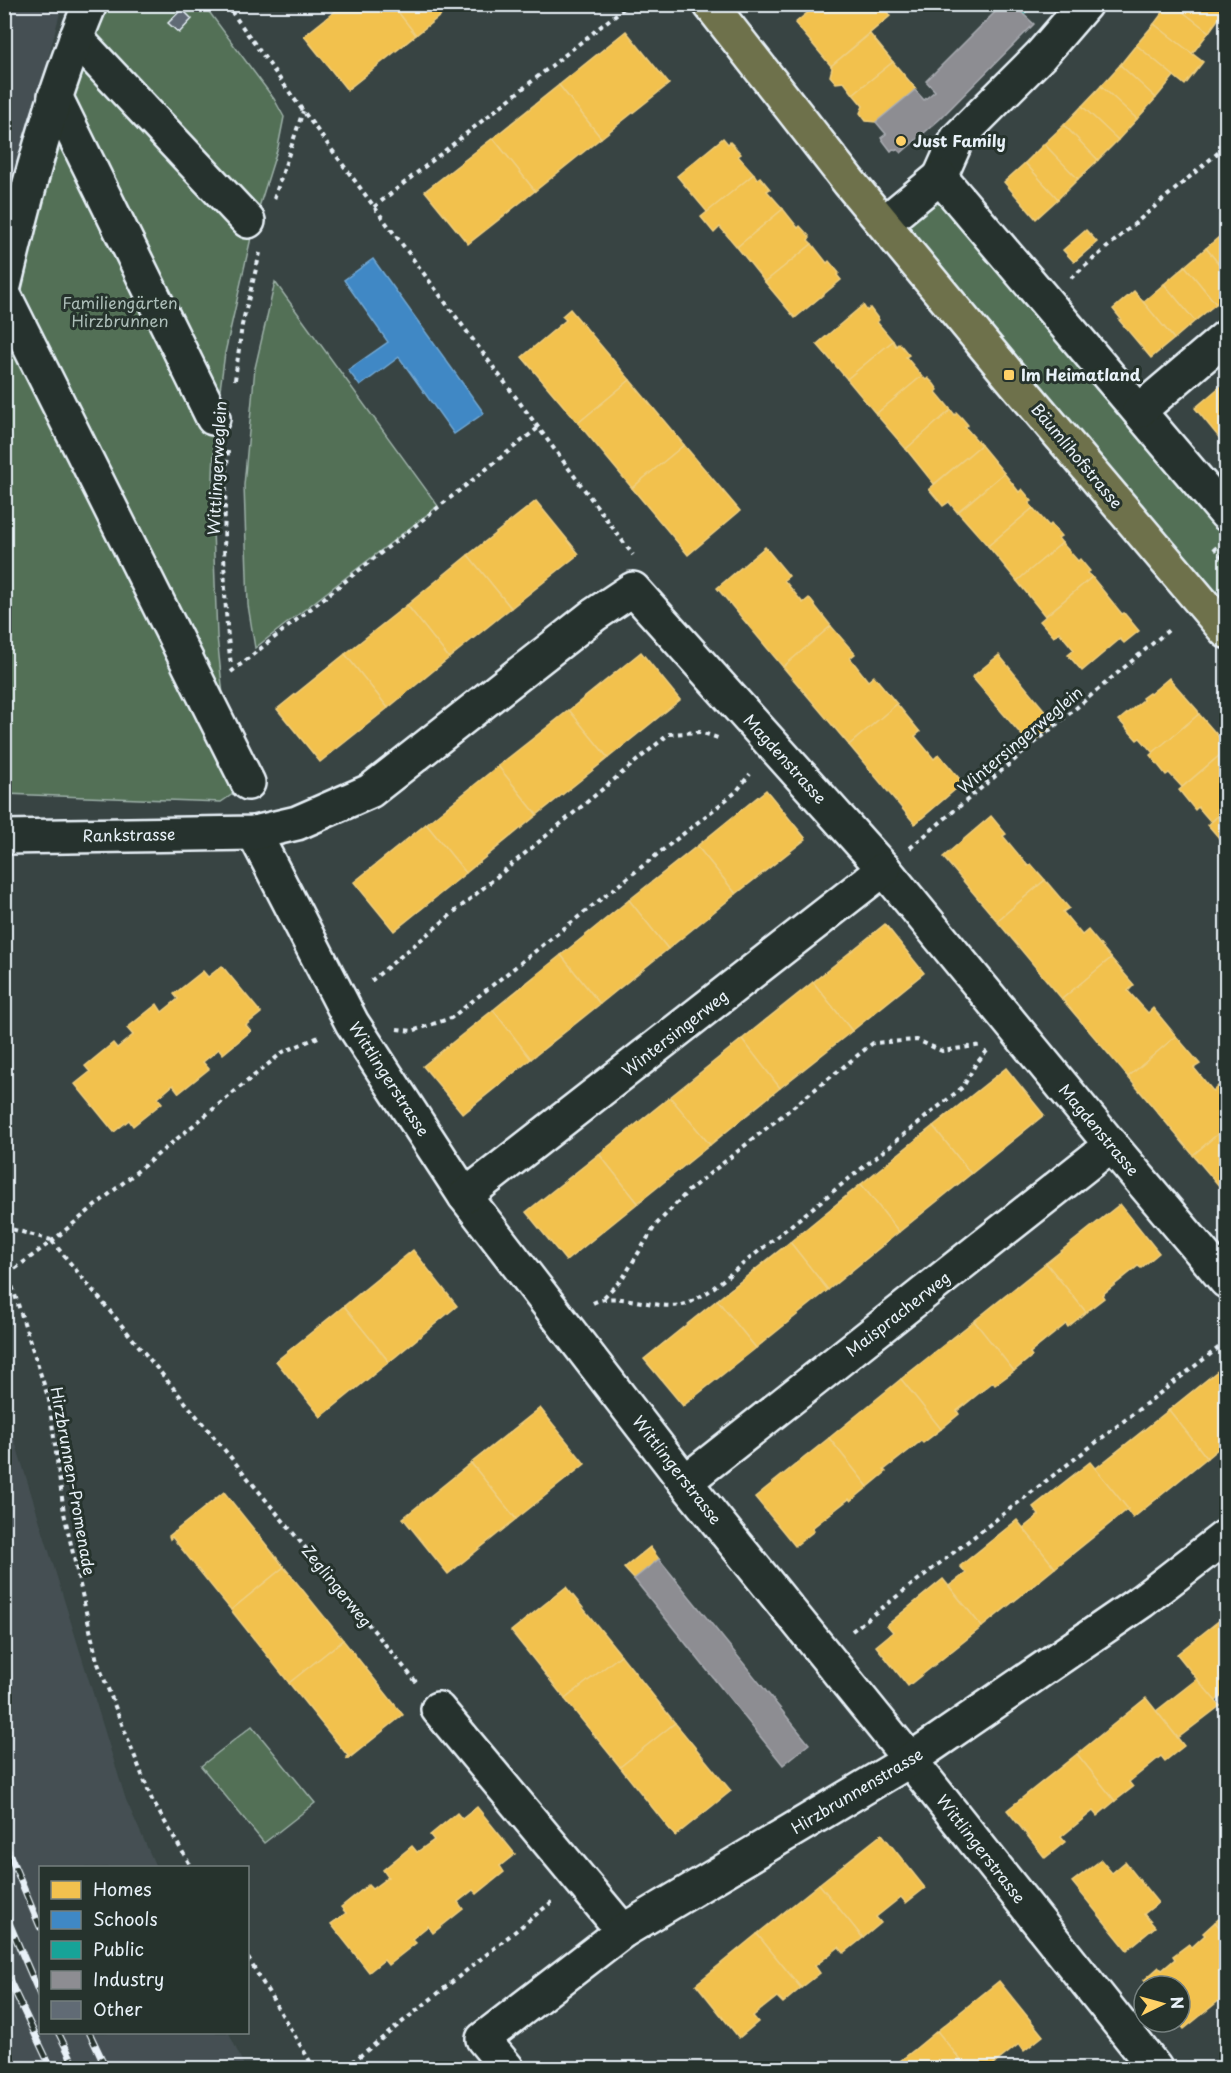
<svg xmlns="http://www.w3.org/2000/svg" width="1231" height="2073" viewBox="0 0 1231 2073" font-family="'Playpen Sans',sans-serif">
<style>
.built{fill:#445052}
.green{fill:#526f57;stroke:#9db0a8;stroke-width:1.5}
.homes{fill:#f2c14e;stroke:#efcf81;stroke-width:1.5}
.schools{fill:#3f88c5;stroke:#72a8d4;stroke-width:1.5}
.public{fill:#17a398;stroke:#56bab5;stroke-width:1.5}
.industry{fill:#8d8d92;stroke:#a8abb1;stroke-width:1.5}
.building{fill:#616b75;stroke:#e8f1f8;stroke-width:1.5}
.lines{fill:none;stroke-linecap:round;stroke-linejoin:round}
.minor-casing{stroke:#e8f1f8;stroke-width:38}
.major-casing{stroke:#e8f1f8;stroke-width:38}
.path{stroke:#e8f1f8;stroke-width:4;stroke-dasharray:4.5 4.5;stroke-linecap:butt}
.minor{stroke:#26332d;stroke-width:33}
.major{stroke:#6e714b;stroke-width:33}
.rail-casing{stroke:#e8f1f8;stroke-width:7}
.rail{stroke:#26332d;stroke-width:4.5;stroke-dasharray:14;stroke-linecap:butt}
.poi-dot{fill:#ffd166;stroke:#26332d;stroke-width:2}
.labels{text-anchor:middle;stroke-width:6;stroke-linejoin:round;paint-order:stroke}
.poi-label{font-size:16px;font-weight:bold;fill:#e8f1f8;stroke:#26332d;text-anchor:start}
.park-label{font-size:16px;fill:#acbdb8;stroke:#26332d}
.street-label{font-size:16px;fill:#e8f1f8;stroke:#26332d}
</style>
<rect width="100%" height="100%" fill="#384443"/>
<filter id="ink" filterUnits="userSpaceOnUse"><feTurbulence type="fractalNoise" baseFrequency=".0167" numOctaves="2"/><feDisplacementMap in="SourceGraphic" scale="12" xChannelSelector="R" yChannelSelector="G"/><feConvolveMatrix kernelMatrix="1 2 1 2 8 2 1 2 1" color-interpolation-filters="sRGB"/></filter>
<g filter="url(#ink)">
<g class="built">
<polygon points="5,5 62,5 23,156 5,237"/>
<polygon points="5,1409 126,1800 156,1867 40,1868 40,2032 229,2033 245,2068 5,2068"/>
</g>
<g class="green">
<polygon points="96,5 204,5 274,99 284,117 278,147 255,220 225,353 215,426 212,503 217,636 233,794 221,802 5,794 4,326"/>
<polygon points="940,177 1226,514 1226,631 884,223"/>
<polygon points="275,282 438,506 255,648 248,605 244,485 255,368"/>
<polygon points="252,1726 315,1803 264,1843 201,1766"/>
</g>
<g class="homes">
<polygon points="344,4 392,4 416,35 347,90 304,36"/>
<polygon points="392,4 455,4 416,35"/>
<polygon points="818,4 882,4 890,16 831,66 795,23"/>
<polygon points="1169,4 1173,4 1209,32 1192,54 1154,24"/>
<polygon points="1173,4 1217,4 1224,11 1209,32"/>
<polygon points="1154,24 1203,62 1185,85 1136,45"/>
<polygon points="626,31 669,84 601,138 559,85"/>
<polygon points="870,34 893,62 853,94 844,82 836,83 830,76 832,68 831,66"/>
<polygon points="1136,45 1174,76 1156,98 1120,65"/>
<polygon points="893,62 916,89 876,122 866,121 860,113 863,106 853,94"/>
<polygon points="1120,65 1156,98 1137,119 1101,86"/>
<polygon points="559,85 601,138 535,191 493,138"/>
<polygon points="1101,86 1137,119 1118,140 1082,106"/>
<polygon points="1082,106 1118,140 1098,160 1064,125"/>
<polygon points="1064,125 1098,160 1078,179 1044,144"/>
<polygon points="493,138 535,191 468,244 425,191"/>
<polygon points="723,138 728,144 730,142 735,147 741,154 738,156 754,174 708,213 677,176"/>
<polygon points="1044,144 1078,179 1058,199 1025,163"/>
<polygon points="1025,163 1058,199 1036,219 1004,182"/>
<polygon points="754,174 757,179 760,177 770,189 767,191 783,209 737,247 720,227 714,233 701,217"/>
<polygon points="783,209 798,228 800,226 810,237 808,240 812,244 765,282 737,247"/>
<polygon points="1086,230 1097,242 1074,262 1063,250"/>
<polygon points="1226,231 1226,273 1206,248"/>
<polygon points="812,244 827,263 829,261 839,273 837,275 841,280 795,318 765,282"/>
<polygon points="1206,248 1226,273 1226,295 1216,304 1185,266"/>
<polygon points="1185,266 1216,304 1195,321 1164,284"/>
<polygon points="1164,284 1195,321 1174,339 1143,302"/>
<polygon points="1134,291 1174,339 1151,358 1119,320 1121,319 1113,309"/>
<polygon points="863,305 867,311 870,308 879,320 877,322 893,341 847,379 817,344"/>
<polygon points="570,309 630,380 578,423 522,357 566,320 562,316"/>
<polygon points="893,341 896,346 899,343 909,355 906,357 922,376 876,414 847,379"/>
<polygon points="922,376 926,380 928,378 934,384 938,390 936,392 951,410 906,449 876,414"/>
<polygon points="630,380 684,445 632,488 578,423"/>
<polygon points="1222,385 1226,390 1226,446 1195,408"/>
<polygon points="951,410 955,415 957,413 962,418 968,425 965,427 981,445 934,484 906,449"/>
<polygon points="684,445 740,511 688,555 632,488"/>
<polygon points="981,445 1004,473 957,512 949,502 943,506 929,489"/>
<polygon points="1004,473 1019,492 1022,489 1032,501 1029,503 1033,508 988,546 958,512"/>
<polygon points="536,501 579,554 511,608 468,555"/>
<polygon points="1033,508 1049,526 1051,524 1061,536 1058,538 1062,543 1017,581 988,546"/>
<polygon points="1062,543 1078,561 1080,559 1090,571 1087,573 1092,577 1045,616 1017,581"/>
<polygon points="765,547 789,576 784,580 803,603 809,598 831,626 783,667 717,588"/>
<polygon points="468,555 511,608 449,658 407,605"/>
<polygon points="1092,577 1122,614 1124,613 1139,631 1124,643 1120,639 1082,671 1068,655 1074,650 1059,632 1054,637 1040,621"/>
<polygon points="407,605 449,658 388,708 345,654"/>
<polygon points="831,626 855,654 850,658 868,681 874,676 897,704 849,745 783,667"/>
<polygon points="641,652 680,700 608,758 569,710"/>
<polygon points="345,654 388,708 320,762 277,709"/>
<polygon points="999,655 1055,723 1030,745 972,677"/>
<polygon points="1169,678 1198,711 1199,714 1153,753 1140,738 1137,740 1119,720 1143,700 1142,698 1149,693 1150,694"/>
<polygon points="897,704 920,732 915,736 934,759 939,754 963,783 915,824 849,745"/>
<polygon points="569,710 608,758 537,815 498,766"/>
<polygon points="1199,714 1226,745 1226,750 1182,787 1169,773 1166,775 1150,755"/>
<polygon points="1226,750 1226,809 1211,822 1198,807 1195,810 1179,790"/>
<polygon points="498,766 537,815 466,873 426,824"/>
<polygon points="766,790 806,839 736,894 697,846"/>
<polygon points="1226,809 1226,843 1225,845 1208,825"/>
<polygon points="991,816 1006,834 1003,836 1028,866 1031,864 1045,880 997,921 943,857"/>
<polygon points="426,824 466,873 394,931 354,882"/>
<polygon points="697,846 736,894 668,949 629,900"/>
<polygon points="1045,880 1069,908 1063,912 1082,935 1088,930 1111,958 1062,999 997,921"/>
<polygon points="629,900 668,949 600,1004 561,955"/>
<polygon points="885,924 924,973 852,1031 813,982"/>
<polygon points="561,955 600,1004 531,1059 493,1010"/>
<polygon points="1111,958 1134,985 1128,991 1148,1013 1153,1008 1176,1036 1128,1077 1062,999"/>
<polygon points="222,966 261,1013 246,1025 251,1031 223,1054 219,1049 203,1062 209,1069 179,1093 173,1085 158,1098 162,1103 133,1126 129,1120 114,1132 75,1084 90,1072 85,1066 113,1043 117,1048 133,1035 127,1028 157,1004 162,1012 178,999 174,994 203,971 208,977"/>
<polygon points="813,982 852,1031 780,1088 742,1039"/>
<polygon points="493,1010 531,1059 463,1114 423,1066"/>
<polygon points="1176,1036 1200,1064 1194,1068 1213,1091 1218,1086 1226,1096 1226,1127 1193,1155 1128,1077"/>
<polygon points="742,1039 780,1088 710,1145 670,1097"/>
<polygon points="1006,1068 1044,1115 971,1174 933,1126"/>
<polygon points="670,1097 710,1145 638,1203 599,1154"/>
<polygon points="933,1126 971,1174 899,1232 861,1184"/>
<polygon points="1226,1127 1226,1194 1193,1155"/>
<polygon points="599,1154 638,1203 566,1261 526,1212"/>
<polygon points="861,1184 899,1232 828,1290 790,1242"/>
<polygon points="1120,1204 1159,1253 1141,1268 1138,1266 1102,1295 1104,1298 1086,1312 1046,1263"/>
<polygon points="790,1242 828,1290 756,1348 717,1300"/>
<polygon points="413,1250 457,1306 389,1362 344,1306"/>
<polygon points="1046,1263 1086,1312 1068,1327 1066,1324 1030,1353 1032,1356 1014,1371 974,1321"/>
<polygon points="717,1300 756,1348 683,1406 644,1359"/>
<polygon points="344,1306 389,1362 321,1417 276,1361"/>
<polygon points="974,1321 1014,1371 995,1385 993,1382 957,1411 959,1414 941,1429 901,1379"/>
<polygon points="1225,1365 1226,1442 1207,1458 1169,1410"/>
<polygon points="901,1379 941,1429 923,1443 921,1441 884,1470 886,1472 868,1487 829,1438"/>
<polygon points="540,1408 585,1464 516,1519 471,1463"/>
<polygon points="1169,1410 1207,1458 1133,1518 1095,1469"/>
<polygon points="829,1438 868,1487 851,1501 849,1499 812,1528 814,1531 795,1546 755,1497"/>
<polygon points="1090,1462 1128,1509 1055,1568 1023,1528 1039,1515 1033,1507"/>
<polygon points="471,1463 516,1519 448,1574 403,1518"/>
<polygon points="224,1492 284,1567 231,1610 172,1537 170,1539 169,1536"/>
<polygon points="1017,1520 1055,1568 982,1627 949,1586 966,1573 960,1566"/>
<polygon points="650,1547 659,1559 634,1579 624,1568"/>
<polygon points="284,1567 343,1640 289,1683 231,1610"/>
<polygon points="943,1579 982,1627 908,1686 876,1646 893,1632 887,1625"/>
<polygon points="566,1587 621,1655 565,1699 511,1631"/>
<polygon points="1226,1615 1226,1692 1215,1702 1177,1654"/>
<polygon points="343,1640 403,1715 348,1759 346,1758 348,1756 289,1683"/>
<polygon points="621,1655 675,1723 620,1767 565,1699"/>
<polygon points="1197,1679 1220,1706 1178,1738 1156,1711"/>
<polygon points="1146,1698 1184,1746 1165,1761 1161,1756 1129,1782 1133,1787 1115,1801 1077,1754"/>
<polygon points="675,1723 731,1791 675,1836 620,1767"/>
<polygon points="1077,1754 1115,1801 1097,1816 1093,1811 1061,1837 1065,1842 1045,1858 1007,1810"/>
<polygon points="477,1807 515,1854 500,1866 504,1872 477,1894 473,1890 458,1902 463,1909 433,1933 428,1926 412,1939 416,1943 388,1965 384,1960 369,1972 331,1924 346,1913 341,1907 368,1885 372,1889 388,1877 383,1870 412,1846 417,1852 434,1840 430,1835 457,1813 462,1819"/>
<polygon points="882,1834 925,1888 906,1903 901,1897 876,1917 881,1923 863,1938 819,1884"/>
<polygon points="1101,1860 1112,1873 1125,1862 1158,1903 1144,1914 1155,1927 1127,1950 1072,1882"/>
<polygon points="819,1884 863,1938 844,1953 839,1947 815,1966 820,1973 801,1988 757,1934"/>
<polygon points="1226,1913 1226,1935 1215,1922"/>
<polygon points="1215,1922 1226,1935 1226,1995 1184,2029 1178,2022 1180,2022 1180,1986 1149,1986 1144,1980 1159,1967 1162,1970 1175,1959 1173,1956 1189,1944 1192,1947 1205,1935 1203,1933"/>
<polygon points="757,1934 801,1988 783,2003 777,1997 753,2016 758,2022 739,2038 696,1984"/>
<polygon points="999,1981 1043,2036 1024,2051 1019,2044 994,2064 998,2068 967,2068 937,2031"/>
<polygon points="937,2031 967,2068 891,2068 914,2050"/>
</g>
<polygon class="schools" points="373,259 484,413 454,434 399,357 360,386 348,370 388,342 344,280"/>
<polygon class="public" points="1012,4 1032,4 1024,15"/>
<g class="industry">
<polygon points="1003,4 1012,4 1034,24 940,119 901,153 898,150 893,149 891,151 881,138 886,134 876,122 915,90 924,100 935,91 926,81"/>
<polygon points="659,1559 809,1744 783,1765 634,1579"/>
</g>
<polygon class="building" points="182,9 192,19 179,33 168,23"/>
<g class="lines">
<defs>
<g id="minor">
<polyline points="76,38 248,221"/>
<polyline points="55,96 213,418"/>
<polyline points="940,177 957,139 1041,55 1085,4"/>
<polyline points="884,223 940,177 1226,514"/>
<path d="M4,286C27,190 52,95 90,4"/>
<polyline points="4,295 248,783"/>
<polyline points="1139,411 1226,337"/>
<polyline points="254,833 352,1023 465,1196 685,1482 910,1760 1155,2068"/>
<polyline points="4,837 254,833 297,823 370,791 594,615 633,589 884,869 1111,1145 1226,1281"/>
<polyline points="465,1196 884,869"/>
<polyline points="685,1482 1111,1145"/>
<polyline points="438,1709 623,1931"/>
<polyline points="507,2068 483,2039 623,1931 910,1760 1142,1601 1226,1536"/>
</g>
<polyline id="major" points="710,4 849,182 1009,375 1226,631"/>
</defs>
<use href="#minor" class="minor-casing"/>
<use href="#major" class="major-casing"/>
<g class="path">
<polyline points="226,4 303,111 633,555"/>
<polyline points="274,199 303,111"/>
<polyline points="374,207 629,4"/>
<polyline points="1071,278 1226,146"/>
<polyline points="235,380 242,325 260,253"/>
<path d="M228,451C223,521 222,594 231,665"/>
<polyline points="1214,547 1226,562"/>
<polyline points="231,672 538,428"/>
<polyline points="910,848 1171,628"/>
<polyline points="371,981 669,734 700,732 718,738"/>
<polyline points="397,1029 412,1031 451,1018 736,792 750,774"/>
<polyline points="4,1227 51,1240"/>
<polyline points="52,1241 417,1683"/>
<polyline points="4,1261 49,1400 64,1513 97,1661 152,1800 192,1868"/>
<polyline points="8,1274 52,1241 283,1052 321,1036"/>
<polyline points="604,1297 623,1278 655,1226 688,1191 873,1043 917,1040 942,1051 982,1045"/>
<path d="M593,1303C617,1290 654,1310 682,1305C690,1304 700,1296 708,1292L963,1087L975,1065L987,1051"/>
<polyline points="852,1631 1226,1342"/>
<polyline points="248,1958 314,2068"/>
<polyline points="345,2068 553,1901"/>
</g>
<use href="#minor" class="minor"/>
<use href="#major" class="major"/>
<defs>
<g id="rail">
<polyline points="4,1841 40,1927"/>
<polyline points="4,1911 40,1995"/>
<polyline points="4,1969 51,2068"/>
<polyline points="58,2032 76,2068"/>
<polyline points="89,2032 106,2068"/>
</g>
</defs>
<use href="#rail" class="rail-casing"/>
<use href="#rail" class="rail"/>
</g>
</g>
<g class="poi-dot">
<circle cx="901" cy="141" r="6"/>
<rect x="1003" y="369" width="12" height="12" rx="3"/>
</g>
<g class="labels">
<g class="poi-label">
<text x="913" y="147">Just Family</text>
<text x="1021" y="381">Im Heimatland</text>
</g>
<g class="park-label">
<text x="120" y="309">Familiengärten<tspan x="120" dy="18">Hirzbrunnen</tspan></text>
</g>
<g class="street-label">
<text transform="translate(1077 456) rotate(50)" y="6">Bäumlihofstrasse</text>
<text transform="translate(217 468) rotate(-87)" y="6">Wittlingerweglein</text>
<text transform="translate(1020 740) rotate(-40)" y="6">Wintersingerweglein</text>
<text transform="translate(785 759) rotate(48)" y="6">Magdenstrasse</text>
<text transform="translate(129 835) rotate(-1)" y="6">Rankstrasse</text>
<text transform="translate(675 1033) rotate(-38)" y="6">Wintersingerweg</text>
<text transform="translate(389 1079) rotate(57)" y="6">Wittlingerstrasse</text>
<text transform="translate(1099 1130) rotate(50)" y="6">Magdenstrasse</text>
<text transform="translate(898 1314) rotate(-38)" y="6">Maispracherweg</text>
<text transform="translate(677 1470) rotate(52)" y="6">Wittlingerstrasse</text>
<text transform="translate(73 1481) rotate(80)" y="6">Hirzbrunnen-Promenade</text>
<text transform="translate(337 1586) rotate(51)" y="6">Zeglingerweg</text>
<text transform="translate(857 1791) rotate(-31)" y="6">Hirzbrunnenstrasse</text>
<text transform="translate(981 1849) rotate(52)" y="6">Wittlingerstrasse</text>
</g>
</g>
<rect width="1231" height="2073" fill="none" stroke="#26332d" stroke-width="24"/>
<rect x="12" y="12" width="1207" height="2049" fill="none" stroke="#e8f1f8" stroke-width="2" filter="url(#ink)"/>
<rect x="39" y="1866" width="210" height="168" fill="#26332d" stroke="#747f7e" stroke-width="1.5"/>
<rect x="51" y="1881" width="30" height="18" fill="#f2c14e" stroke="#747f7e" stroke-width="1.5"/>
<text x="93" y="1896" font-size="18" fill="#e8f1f8">Homes</text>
<rect x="51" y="1911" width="30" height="18" fill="#3f88c5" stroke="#747f7e" stroke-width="1.5"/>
<text x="93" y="1926" font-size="18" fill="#e8f1f8">Schools</text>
<rect x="51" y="1941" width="30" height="18" fill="#17a398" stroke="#747f7e" stroke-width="1.5"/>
<text x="93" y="1956" font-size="18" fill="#e8f1f8">Public</text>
<rect x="51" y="1971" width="30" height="18" fill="#8d8d92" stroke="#747f7e" stroke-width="1.5"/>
<text x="93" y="1986" font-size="18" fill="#e8f1f8">Industry</text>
<rect x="51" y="2001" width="30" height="18" fill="#616b75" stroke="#747f7e" stroke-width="1.5"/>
<text x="93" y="2016" font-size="18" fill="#e8f1f8">Other</text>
<g transform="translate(1162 2004) rotate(85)"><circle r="28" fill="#26332d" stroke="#747f7e" stroke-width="1.5"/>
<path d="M0-4.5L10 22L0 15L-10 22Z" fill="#ffd166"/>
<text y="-9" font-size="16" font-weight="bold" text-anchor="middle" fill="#e8f1f8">N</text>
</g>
</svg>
